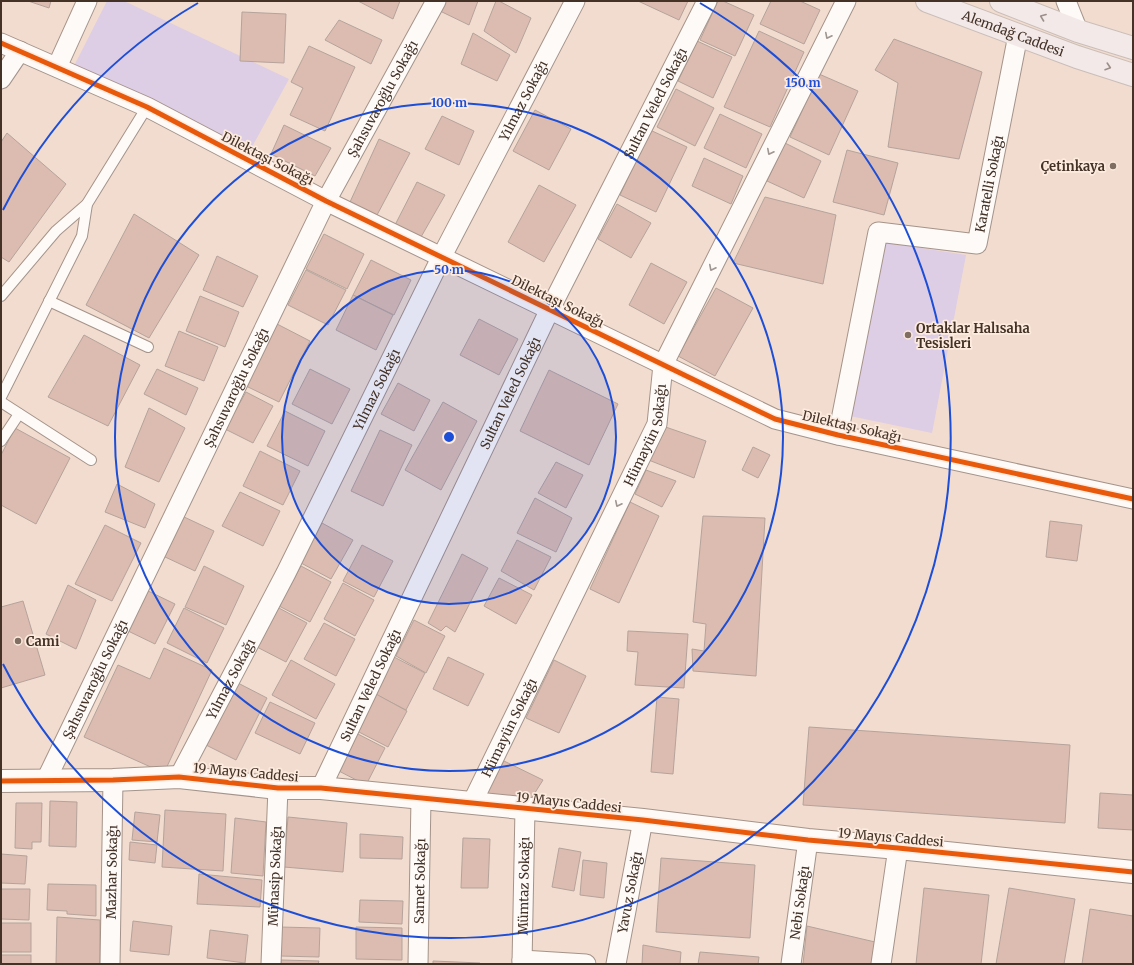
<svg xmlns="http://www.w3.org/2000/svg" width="1134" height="965" viewBox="0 0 1134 965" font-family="Merriweather,serif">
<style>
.green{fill:#ddcde5}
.building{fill:#dcbcb0;stroke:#b5a39b}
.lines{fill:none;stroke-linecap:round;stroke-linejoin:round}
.service-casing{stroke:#a59389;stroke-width:12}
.minor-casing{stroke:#a59389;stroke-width:21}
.tertiary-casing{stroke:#a59389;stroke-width:24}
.primary-casing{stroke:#cabeb7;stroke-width:24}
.service{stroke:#fdfaf8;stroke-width:10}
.minor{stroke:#fdfaf8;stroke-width:19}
.tertiary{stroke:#fdfaf8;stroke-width:22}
.primary{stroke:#f3e9e9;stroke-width:22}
.cycleway-casing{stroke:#fdebdf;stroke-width:8}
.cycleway{stroke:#e8590c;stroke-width:5}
.oneway{stroke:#9c8e88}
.oneway2{stroke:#a09690}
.ring{fill:none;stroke:#1d4ed8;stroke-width:2}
.poi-dot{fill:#816e62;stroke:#fdebdf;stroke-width:1.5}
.labels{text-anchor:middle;stroke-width:3.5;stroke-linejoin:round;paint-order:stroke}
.street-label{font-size:13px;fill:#443227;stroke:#fdebdf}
.poi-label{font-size:13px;font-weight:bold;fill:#443227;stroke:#fdebdf;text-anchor:start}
.centre{fill:#1d4ed8;stroke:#fdebdf;stroke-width:2}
.ring-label{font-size:12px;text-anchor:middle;font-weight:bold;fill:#1d4ed8;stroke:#fdebdf;stroke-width:3.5;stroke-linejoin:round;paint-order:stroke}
</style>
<rect width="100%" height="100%" fill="#f1dccf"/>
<g class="green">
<polygon points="107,1 124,1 289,79 247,156 72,70"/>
<polygon points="883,242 966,255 932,433 850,416"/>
</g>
<g class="building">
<polygon points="28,1 51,1 49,8"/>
<polygon points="358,1 400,1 393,19"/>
<polygon points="445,1 478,1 469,25 440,11"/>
<polygon points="496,1 499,1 531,18 516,53 484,31"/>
<polygon points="638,1 688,1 679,20"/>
<polygon points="718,1 723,1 754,15 735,56 700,40"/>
<polygon points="771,1 800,1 820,10 804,44 760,24"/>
<polygon points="242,12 286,14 284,63 240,61"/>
<polygon points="339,20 382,40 371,64 325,40"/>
<polygon points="759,31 804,52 770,127 724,107"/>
<polygon points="473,33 510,55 497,81 461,64"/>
<polygon points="894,39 982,72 959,159 888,147 898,83 875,70"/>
<polygon points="697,41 732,57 713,98 678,81"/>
<polygon points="309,46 355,67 325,131 290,115 303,88 291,82"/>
<polygon points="819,74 858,91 829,155 790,137"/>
<polygon points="676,89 714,108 695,146 657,127"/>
<polygon points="535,110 571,129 549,170 513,151"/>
<polygon points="720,114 762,134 746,168 704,148"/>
<polygon points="442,116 474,131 459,165 425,149"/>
<polygon points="284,125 331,148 315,176 271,154"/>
<polygon points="650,130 687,147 656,212 620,195"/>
<polygon points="7,133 66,184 9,262 1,257 1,142"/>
<polygon points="379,139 410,153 377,215 350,202"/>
<polygon points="785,143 821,161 804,198 767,181"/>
<polygon points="847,150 898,163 884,215 833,202"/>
<polygon points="704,158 743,176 731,204 692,186"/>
<polygon points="417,182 445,195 421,237 395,225"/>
<polygon points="539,185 576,205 544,262 508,242"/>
<polygon points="765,197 836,215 823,284 733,263"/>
<polygon points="617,204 651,223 631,258 598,239"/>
<polygon points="134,214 199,255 149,338 86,305"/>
<polygon points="324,234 364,254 347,289 306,269"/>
<polygon points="217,256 258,276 243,307 203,290"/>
<polygon points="371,260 411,280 394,315 353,295"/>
<polygon points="651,263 687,282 664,324 629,305"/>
<polygon points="306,270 346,290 328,325 288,305"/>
<polygon points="716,288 753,308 715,376 678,356"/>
<polygon points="353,295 393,315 376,350 336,330"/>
<polygon points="200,296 239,312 225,347 186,331"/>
<polygon points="479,319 518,339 499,375 460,355"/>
<polygon points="277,324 310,341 279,402 246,386"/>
<polygon points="179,331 218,347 204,381 165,366"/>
<polygon points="84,335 140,365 108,426 48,397"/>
<polygon points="157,369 198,388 186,415 144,394"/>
<polygon points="310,369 350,389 332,424 292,404"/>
<polygon points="549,370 618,404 589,465 520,431"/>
<polygon points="398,383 430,400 414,431 381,414"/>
<polygon points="246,392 273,406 253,443 225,429"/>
<polygon points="443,402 477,421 441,490 405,470"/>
<polygon points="149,408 185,428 159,482 125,467"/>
<polygon points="285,411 325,431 308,466 267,446"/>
<polygon points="657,424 706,441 694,478 641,457"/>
<polygon points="15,428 70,458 36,524 1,505 1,455"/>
<polygon points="380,430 412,445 383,506 351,491"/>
<polygon points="753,447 770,455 758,478 742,470"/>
<polygon points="260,451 300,471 283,505 243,486"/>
<polygon points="556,462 583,475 566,508 538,493"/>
<polygon points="646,470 676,481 662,507 635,494"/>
<polygon points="117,484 155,504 145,528 105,512"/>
<polygon points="240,492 280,511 263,546 222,526"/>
<polygon points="535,498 572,518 556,552 517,533"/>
<polygon points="630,502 659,516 619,603 590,589"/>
<polygon points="182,516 214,531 195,571 163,556"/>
<polygon points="703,516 765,518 756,676 693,671 692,649 704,651 706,624 693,622"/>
<polygon points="1050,521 1082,525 1077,561 1046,557"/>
<polygon points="322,523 353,540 331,579 301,563"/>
<polygon points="105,525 141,543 112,601 75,584"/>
<polygon points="517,540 551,557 534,590 501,571"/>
<polygon points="362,545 393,561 374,597 343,581"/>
<polygon points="462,554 488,568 455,632 446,626 441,631 428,623"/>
<polygon points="204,566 244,586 226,625 185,607"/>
<polygon points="301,566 331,582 310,622 279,606"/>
<polygon points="499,578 532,595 516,624 484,606"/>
<polygon points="343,583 374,600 355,636 324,619"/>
<polygon points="68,585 96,600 76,649 46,634"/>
<polygon points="146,590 175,604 155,644 126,630"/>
<polygon points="23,601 45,675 1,688 1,607"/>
<polygon points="277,607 307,623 286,662 255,646"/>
<polygon points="184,608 224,628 207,663 167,643"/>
<polygon points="414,620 445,636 426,673 396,656"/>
<polygon points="324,623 355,639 336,676 304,659"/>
<polygon points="628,631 688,634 684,688 635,685 638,652 627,651"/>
<polygon points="164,648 212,670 164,773 84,737 118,665 150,679"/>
<polygon points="394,657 425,673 406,710 375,694"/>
<polygon points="448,657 484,674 468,706 433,689"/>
<polygon points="291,660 335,684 316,719 272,695"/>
<polygon points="554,660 586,676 559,733 526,718"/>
<polygon points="236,682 267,698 236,760 202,743"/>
<polygon points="376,694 407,711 388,747 357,731"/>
<polygon points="657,697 679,699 673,774 651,772"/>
<polygon points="270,702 315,723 300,754 255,733"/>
<polygon points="809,727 1070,745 1065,823 803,805"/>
<polygon points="354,732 385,748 366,785 335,769"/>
<polygon points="504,761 543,780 531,799 486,795"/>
<polygon points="1100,793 1133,795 1133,830 1098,828"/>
<polygon points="50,801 77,802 76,847 49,846"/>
<polygon points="16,803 42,803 41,842 32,842 32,849 15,848"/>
<polygon points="165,810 226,814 223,871 162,867"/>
<polygon points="135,812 160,815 157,842 132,840"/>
<polygon points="288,817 347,823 343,872 284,867"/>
<polygon points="235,818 266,822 263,876 231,873"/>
<polygon points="360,834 403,837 402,859 360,858"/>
<polygon points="463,838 490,839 488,888 461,888"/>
<polygon points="130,842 157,845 155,863 129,860"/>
<polygon points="559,848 581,852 574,891 552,887"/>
<polygon points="1,854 27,856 25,884 1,883"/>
<polygon points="661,858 755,865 750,938 656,932"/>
<polygon points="583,860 607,863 604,898 580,895"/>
<polygon points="199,874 262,880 260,907 197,904"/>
<polygon points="48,884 96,885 96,916 67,914 67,911 47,910"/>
<polygon points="924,888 989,895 981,964 916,964"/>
<polygon points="1009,888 1075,899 1064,964 996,964"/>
<polygon points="1,889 30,889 29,920 1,919"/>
<polygon points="360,900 403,901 402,924 359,922"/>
<polygon points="1090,909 1133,916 1133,964 1082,964"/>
<polygon points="57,917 100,920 100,964 56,964"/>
<polygon points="133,921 172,926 169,955 130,951"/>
<rect x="1" y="923" width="30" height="29"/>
<polygon points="807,926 875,942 871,964 803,964"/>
<polygon points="280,927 320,928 319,957 280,956"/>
<polygon points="356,927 402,928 402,960 356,959"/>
<polygon points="210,930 248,935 245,963 207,958"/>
<polygon points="643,945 681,952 680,964 642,964"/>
<polygon points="700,952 759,957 758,964 698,964"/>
<rect x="1" y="955" width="30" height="9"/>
<polygon points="281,960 319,961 318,964 281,964"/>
<polygon points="433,961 480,963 480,964 433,964"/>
</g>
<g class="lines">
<defs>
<g id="service">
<polyline points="1,296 56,231 87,204 147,107"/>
<polyline points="49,301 148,347"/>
<polyline points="1,397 82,236 87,204"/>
<polyline points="1,402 91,460"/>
<polyline points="1,441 19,414"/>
</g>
<g id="minor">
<polyline points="1066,1 1078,31"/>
<polyline points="1,43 147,107 326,201 775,419 838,435 1133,499"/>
<polyline points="57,67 87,1"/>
<polyline points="1,79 20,51"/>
<path id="s1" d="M838,435L878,232L977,244L1018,35"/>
<path id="s2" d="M179,777L286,573L442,256L575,1"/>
<path id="s3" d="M46,780L326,201L436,1"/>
<path id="s4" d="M321,788L550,309L707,1"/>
<path id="s5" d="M472,803L657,424L663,365L846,1"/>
<polyline points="522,960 586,964"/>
<path id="s6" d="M110,964L113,780"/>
<path id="s7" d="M271,964L278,788"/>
<path id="s8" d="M418,964L421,799"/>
<path id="s9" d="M522,964L525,808"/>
<path id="s10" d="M616,964L643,820"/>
<path id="s11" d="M791,964L808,840"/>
<polyline points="881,964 898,848"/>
</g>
<polyline id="tertiary" points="1,781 113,780 179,777 278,788 321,788 643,820 808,840 898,848 1133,872"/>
<g id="primary">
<path id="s12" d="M927,1L1077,57L1133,75"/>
<polyline points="1001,1 1078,31 1133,48"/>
</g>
</defs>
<use href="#service" class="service-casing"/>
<use href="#minor" class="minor-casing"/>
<use href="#tertiary" class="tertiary-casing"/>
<use href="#primary" class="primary-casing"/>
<use href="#service" class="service"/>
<use href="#minor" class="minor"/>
<use href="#tertiary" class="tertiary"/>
<use href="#primary" class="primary"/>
<defs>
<g id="cycleway">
<polyline points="1,43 147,107 326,201 775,419 838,435 1133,499"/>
<polyline points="1,781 113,780 179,777 278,788 321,788 643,820 808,840 898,848 1133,872"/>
</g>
</defs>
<use href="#cycleway" class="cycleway-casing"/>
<use href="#cycleway" class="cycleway"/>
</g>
<defs><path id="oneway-chevron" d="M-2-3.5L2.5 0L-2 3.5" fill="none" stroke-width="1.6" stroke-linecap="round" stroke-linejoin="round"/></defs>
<g class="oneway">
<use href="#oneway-chevron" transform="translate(1043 17) rotate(-159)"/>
<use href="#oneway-chevron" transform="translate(1108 67) rotate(18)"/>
</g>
<g class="oneway2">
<use href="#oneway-chevron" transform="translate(828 36) rotate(117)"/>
<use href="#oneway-chevron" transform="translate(770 152) rotate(117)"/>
<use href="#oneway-chevron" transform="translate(712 268) rotate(117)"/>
<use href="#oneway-chevron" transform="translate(618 504) rotate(116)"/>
</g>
<circle cx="449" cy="437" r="167" fill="#1d4ed8" fill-opacity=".12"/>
<g class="ring">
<circle cx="449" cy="437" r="167"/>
<circle cx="449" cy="437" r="334"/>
<path d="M3 210A501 501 0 0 1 198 3M700 3A501 501 0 1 1 3 664"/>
</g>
<g class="poi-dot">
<circle cx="1113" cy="166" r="4"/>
<circle cx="908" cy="335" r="4"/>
<circle cx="18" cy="641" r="4"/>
</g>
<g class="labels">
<g class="street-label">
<text dy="5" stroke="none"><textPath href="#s12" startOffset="92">Alemdağ Caddesi</textPath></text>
<text dy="5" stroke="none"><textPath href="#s3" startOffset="760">Şahsuvaroğlu Sokağı</textPath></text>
<text dy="5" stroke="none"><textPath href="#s2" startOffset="759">Yılmaz Sokağı</textPath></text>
<text dy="5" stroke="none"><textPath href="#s4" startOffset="762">Sultan Veled Sokağı</textPath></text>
<text transform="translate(268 158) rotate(27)" y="5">Dilektaşı Sokağı</text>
<text dy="5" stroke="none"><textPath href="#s1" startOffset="368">Karatelli Sokağı</textPath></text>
<text transform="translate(558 301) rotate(26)" y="5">Dilektaşı Sokağı</text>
<text dy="5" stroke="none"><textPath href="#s3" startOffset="436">Şahsuvaroğlu Sokağı</textPath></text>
<text dy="5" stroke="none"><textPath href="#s2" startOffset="435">Yılmaz Sokağı</textPath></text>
<text dy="5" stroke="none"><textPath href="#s4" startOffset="438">Sultan Veled Sokağı</textPath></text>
<text transform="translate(852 426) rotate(13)" y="5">Dilektaşı Sokağı</text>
<text dy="5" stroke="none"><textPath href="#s5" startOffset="408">Hümayün Sokağı</textPath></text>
<text dy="5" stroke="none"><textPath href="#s2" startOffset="111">Yılmaz Sokağı</textPath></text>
<text dy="5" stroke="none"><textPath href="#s3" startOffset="112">Şahsuvaroğlu Sokağı</textPath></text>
<text dy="5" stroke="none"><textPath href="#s4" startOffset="114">Sultan Veled Sokağı</textPath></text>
<text dy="5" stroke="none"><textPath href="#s5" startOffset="84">Hümayün Sokağı</textPath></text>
<text transform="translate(246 772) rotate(5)" y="5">19 Mayıs Caddesi</text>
<text transform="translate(569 802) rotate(6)" y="5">19 Mayıs Caddesi</text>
<text transform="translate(891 837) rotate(5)" y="5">19 Mayıs Caddesi</text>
<text dy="5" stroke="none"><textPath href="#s6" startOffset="92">Mazhar Sokağı</textPath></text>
<text dy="5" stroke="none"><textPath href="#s7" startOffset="88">Münasip Sokağı</textPath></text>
<text dy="5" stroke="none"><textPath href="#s8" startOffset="83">Samet Sokağı</textPath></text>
<text dy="5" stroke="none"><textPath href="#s9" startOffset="78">Mümtaz Sokağı</textPath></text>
<text dy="5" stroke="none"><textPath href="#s10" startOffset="73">Yavuz Sokağı</textPath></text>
<text dy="5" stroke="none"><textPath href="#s11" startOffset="62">Nebi Sokağı</textPath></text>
</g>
<g class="poi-label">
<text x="1105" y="171" text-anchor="end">Çetinkaya</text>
<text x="916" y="333">Ortaklar Halısaha<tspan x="916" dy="15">Tesisleri</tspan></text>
<text x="26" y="646">Cami</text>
</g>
</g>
<circle cx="449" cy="437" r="6" class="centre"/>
<g class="ring-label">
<text x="803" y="87">150 m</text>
<text x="449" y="107">100 m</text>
<text x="449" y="274">50 m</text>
</g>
<rect width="1134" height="965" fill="none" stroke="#443227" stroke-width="4"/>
</svg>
